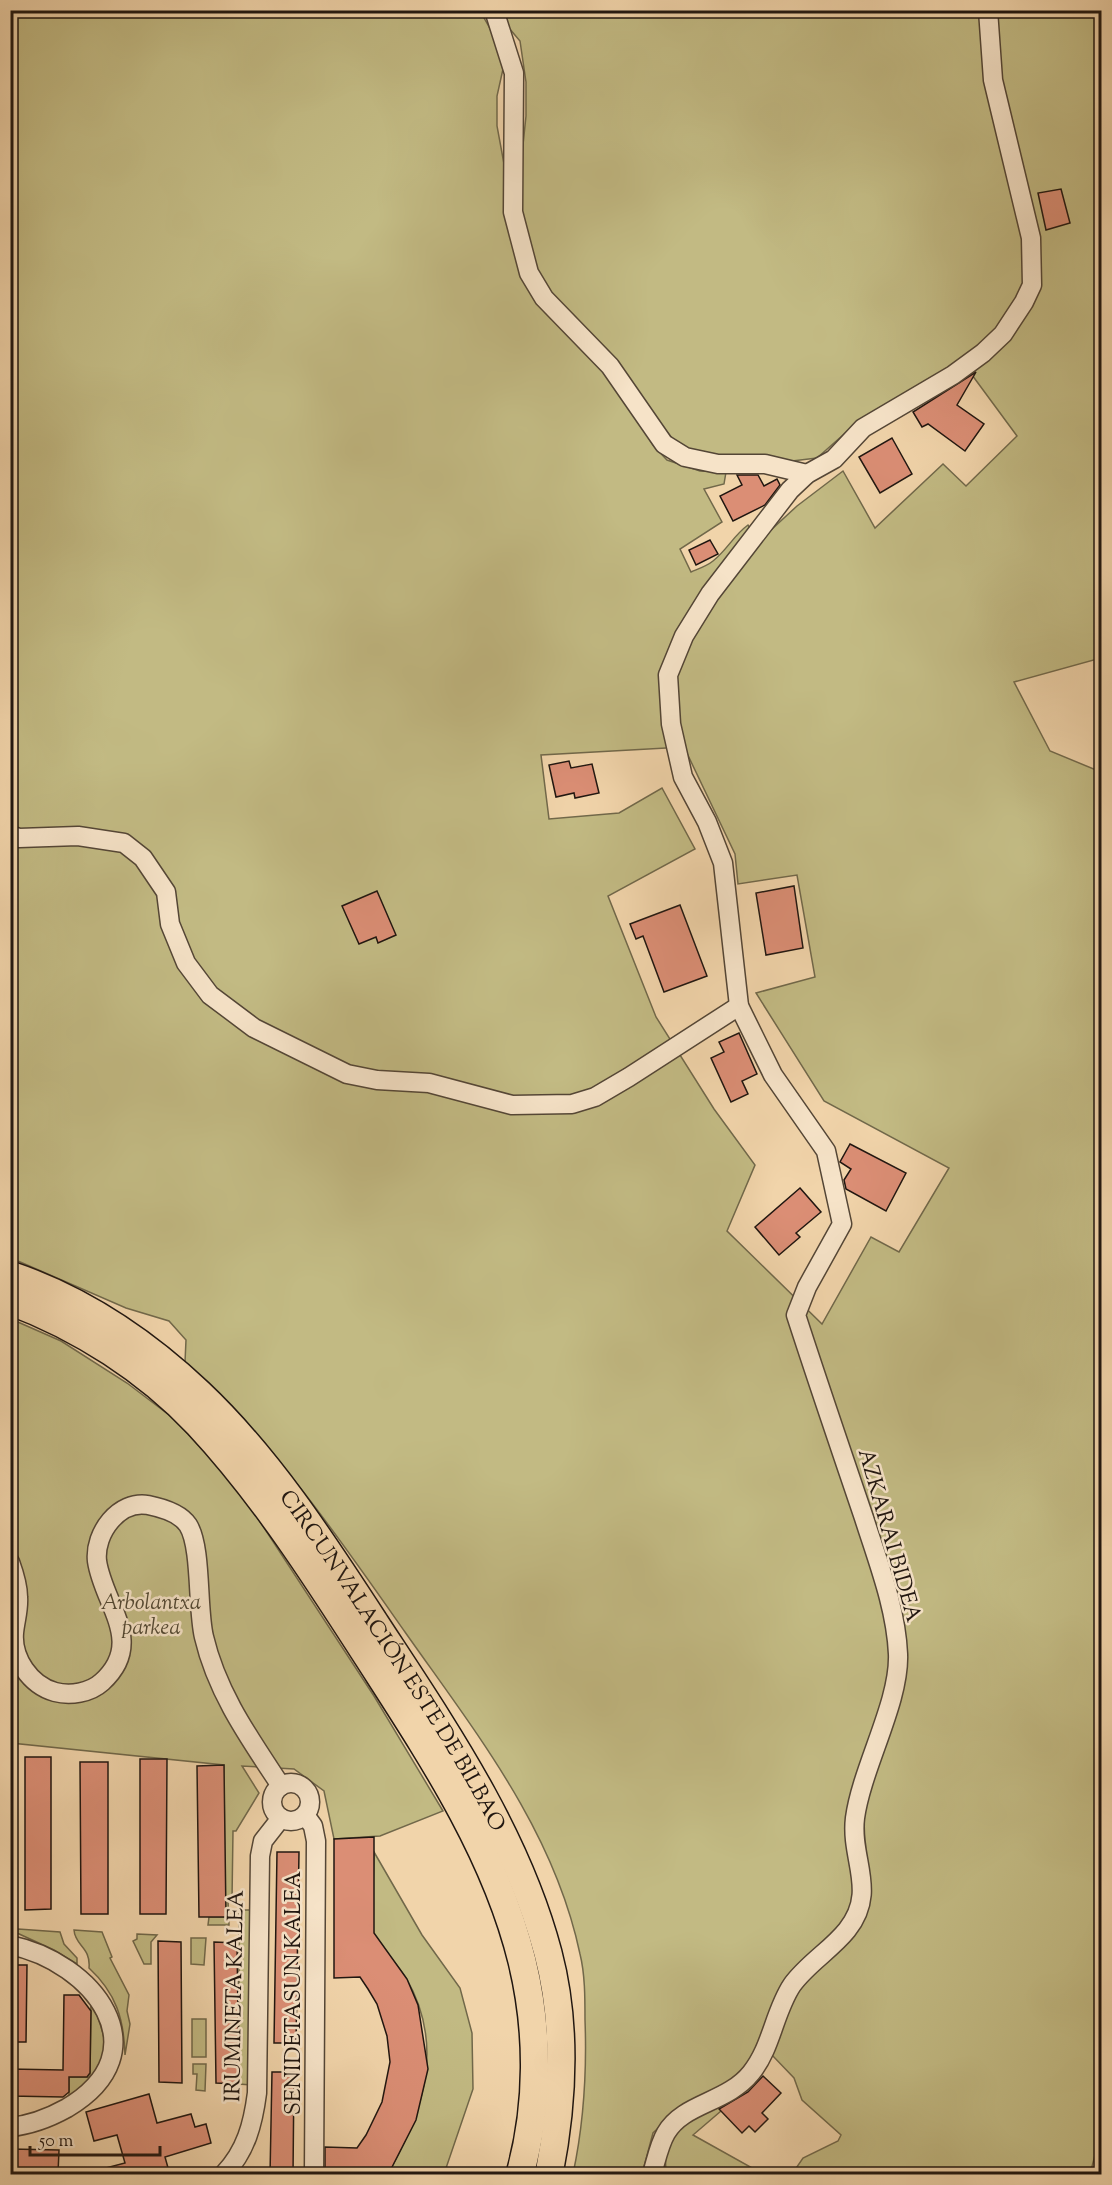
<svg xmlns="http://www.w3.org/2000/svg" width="1112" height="2185" viewBox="0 0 1112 2185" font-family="'Sorts Mill Goudy',serif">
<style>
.green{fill:#c2ba83;stroke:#71684a;stroke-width:1.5;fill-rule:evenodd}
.building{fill:#db8e75;stroke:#201610;stroke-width:1.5}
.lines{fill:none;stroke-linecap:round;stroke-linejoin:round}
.minor-casing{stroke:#544636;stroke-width:21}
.primary-casing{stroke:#201610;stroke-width:30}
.minor{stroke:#f6e3c8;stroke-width:18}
.primary{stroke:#f1d4aa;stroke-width:27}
.labels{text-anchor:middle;stroke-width:5;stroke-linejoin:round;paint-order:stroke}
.street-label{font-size:22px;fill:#201610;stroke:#f6e3c8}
.park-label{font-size:22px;font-style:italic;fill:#514732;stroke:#f6e3c8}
</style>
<rect width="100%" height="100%" fill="#f1d4aa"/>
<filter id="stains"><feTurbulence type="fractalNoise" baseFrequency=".00333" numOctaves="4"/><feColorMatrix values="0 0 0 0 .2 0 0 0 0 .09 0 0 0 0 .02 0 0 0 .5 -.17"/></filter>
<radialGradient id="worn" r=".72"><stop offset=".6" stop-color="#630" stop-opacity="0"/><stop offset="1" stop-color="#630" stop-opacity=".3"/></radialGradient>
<g class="green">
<path d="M10,11H480L496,39L503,69L497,96V126L525,278L603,369L634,412L653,445L667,460L700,471L726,472L724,484L704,489L722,522L680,549L691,572C698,569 707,566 713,561C727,550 734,535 748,525L759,541L797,506L843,471L875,528L943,464L966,486L1017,436L961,360L860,420L817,458L792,461L761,455H702L679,446L557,304L532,262L522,224L520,174L526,116V82L520,41L509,28L503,11H1101V658L1014,682L1050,751L1101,772L1102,2144H1098L1090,2174H792L803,2158L838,2141L841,2135L802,2100L794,2078L772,2055L721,2111L693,2135L763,2174H666L665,2148L668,2119L653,2133L642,2174H573C584,2122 587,2073 585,2020C585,1998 585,1974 580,1954C554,1830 476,1733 405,1632C339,1538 271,1439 185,1362L186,1340L169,1321L126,1308L11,1258ZM684,747L735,854L738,884L797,875L815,977L756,993L824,1101L949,1168L899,1252L871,1237L822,1324L727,1231L755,1165L714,1109L656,1017L608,896L695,849L662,788L619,813L549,819L541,755Z"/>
<polygon points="11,1319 61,1341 127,1383 173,1418 238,1488 374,1696 443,1811 380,1836 334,1839 324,1791 294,1769 242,1766 259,1793 236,1831 233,1831 232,1900 228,1901 229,1925 208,1925 209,1917 225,1917 224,1765 11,1743"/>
<path d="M374,1852L422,1935L460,1988L472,2033L473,2089L444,2174H385L391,2168C425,2108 444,2043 406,1978C398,1964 380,1948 374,1934C371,1925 374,1866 374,1852Z"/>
<polygon points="239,1910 250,1910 251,2085 239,2084"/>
<polygon points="18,1929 60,1932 64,1944 77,1958 77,1964 54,1950 17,1933"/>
<path d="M74,1930L102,1932L112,1957L110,1958L129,1995L127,2011L130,2024L125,2055C124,2019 116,1993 89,1968C91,1947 75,1946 74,1930Z"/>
<polygon points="137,1934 157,1935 151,1942 151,1964 144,1964 133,1941 137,1939"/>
<polygon points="191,1938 206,1938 204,1965 191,1964"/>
<path d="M91,2000C112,2052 113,2062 69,2099V2077H90Z"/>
<rect x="192" y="2019" width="14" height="38"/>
<polygon points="193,2064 206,2064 205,2091 196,2090 197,2074 193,2074"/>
</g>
<g class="building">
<polygon points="1061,189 1070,223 1046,230 1038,193"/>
<polygon points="976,372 957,405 984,424 965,451 928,424 922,427 913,412"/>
<polygon points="892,438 912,474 880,493 859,457"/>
<polygon points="737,475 758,475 764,486 777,479 780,485 765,505 733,521 720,496 742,485"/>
<polygon points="710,540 718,554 696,565 689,550"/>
<polygon points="569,761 571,768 592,764 599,793 575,798 574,793 556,797 549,765"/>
<polygon points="794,886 803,948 766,955 756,893"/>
<polygon points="377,891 396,935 378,943 376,937 359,944 342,906"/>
<polygon points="680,905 707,976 664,992 643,936 636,939 630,924"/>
<polygon points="739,1033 757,1074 742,1081 748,1094 731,1102 711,1058 724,1052 719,1042"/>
<polygon points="850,1144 906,1173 886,1211 846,1189 844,1180 851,1169 840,1162"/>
<polygon points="800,1188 821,1212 796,1233 800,1237 779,1255 755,1227"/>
<polygon points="25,1757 51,1757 51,1909 25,1910"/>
<polygon points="140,1759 167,1759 166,1914 140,1914"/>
<polygon points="80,1762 108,1762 108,1914 81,1914"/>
<polygon points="224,1765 226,1917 199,1917 197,1766"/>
<polygon points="374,1837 374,1933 407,1979 418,2005 428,2069 416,2120 391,2169 385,2175 325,2175 325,2147 357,2148 366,2135 382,2102 390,2062 387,2036 377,2004 368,1989 360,1977 334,1978 334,1839"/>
<polygon points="277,1852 299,1852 296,2043 274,2043"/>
<polygon points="158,1941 181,1942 182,2083 159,2082"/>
<polygon points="214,1942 237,1943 239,2084 216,2083"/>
<polygon points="10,1965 27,1965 26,2042 10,2042"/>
<polygon points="64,1995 79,1995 91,2011 90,2073 87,2077 69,2077 69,2092 63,2097 10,2096 10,2069 63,2070"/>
<polygon points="272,2072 294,2072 293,2175 270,2175"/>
<polygon points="763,2076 781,2093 762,2113 768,2119 755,2132 749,2126 742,2133 719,2109 748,2092"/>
<polygon points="149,2094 157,2123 191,2114 195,2127 206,2124 211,2143 165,2157 170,2175 99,2175 98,2170 125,2163 117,2135 94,2141 86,2112"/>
<polygon points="10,2149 59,2150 58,2173 10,2173"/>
</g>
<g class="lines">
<defs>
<g id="minor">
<polyline points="494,10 514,73 513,212 529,273 544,298 610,366 664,444 685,457 718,464 765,464 807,474"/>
<polyline points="10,835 19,838 78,836 124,843 143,858 166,892 170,924 186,963 210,995 254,1028 347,1074 377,1080 429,1083 512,1105 572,1104 595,1097 629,1077 739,1006"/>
<path d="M10,1562C14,1573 18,1585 18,1597C19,1610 15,1621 14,1633C12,1658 30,1685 55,1692C70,1696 90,1693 102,1682C146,1642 103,1604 97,1561C94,1533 119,1500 148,1505C163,1508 180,1513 188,1525C202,1547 197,1609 204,1637C217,1693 250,1739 281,1786"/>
<circle cx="291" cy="1802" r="19"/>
<polyline points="305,1815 313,1826 316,1841 314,2174"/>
<path d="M10,1945C93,1962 163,2051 67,2108C49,2118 32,2125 10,2127"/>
<path d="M224,2174C246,2151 253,2124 257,2093L260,1856L263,1841L281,1818"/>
<path d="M652,2174C656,2161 659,2145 666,2133C683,2103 727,2103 751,2073C772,2047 774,2012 792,1985C807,1964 831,1950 847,1930C878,1891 850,1860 855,1818C862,1767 900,1702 898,1654C896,1608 878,1562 864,1518C841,1450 818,1383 796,1315L807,1287L842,1224L826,1151L773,1075L739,1006L723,863L707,822L683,777L671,724L668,675L684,636L710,594L790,490L807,474L834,459L863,428L953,375L983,353L1003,334L1024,302L1032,285L1031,238L993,80L988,10"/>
</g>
<g id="primary">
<path id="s1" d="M10,1275C81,1299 145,1342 199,1393C268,1458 323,1543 375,1623C443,1727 516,1832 548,1953C567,2025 563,2102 549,2174"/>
<path d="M10,1301C80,1327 147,1370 198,1424C264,1495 317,1578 369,1659C430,1754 495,1851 522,1961C539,2031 539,2105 520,2174"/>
</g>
</defs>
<use href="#minor" class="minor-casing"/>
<use href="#primary" class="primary-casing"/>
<use href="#minor" class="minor"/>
<use href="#primary" class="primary"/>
</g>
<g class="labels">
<g class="street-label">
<text transform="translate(891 1535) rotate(74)" y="8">AZKARAI BIDEA</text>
<text dy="8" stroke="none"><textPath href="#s1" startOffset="556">CIRCUNVALACIÓN ESTE DE BILBAO</textPath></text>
<text transform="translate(292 1993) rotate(-90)" y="8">SENIDETASUN KALEA</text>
<text transform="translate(233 1996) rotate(-89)" y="8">IRUMINETA KALEA</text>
</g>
<g class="park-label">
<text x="151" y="1609">Arbolantxa<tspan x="151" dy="25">parkea</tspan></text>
</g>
</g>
<rect width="1112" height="2185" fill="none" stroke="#f1d4aa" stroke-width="36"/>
<rect x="12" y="12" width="1088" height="2161" fill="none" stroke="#201610" stroke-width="3"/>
<rect x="18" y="18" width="1076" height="2149" fill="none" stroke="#201610" stroke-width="1.5"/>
<path d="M30 2146v9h130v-9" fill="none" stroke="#201610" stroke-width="3"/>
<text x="39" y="2146" font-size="18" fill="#201610" stroke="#f6e3c8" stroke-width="4.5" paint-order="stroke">50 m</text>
<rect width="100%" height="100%" filter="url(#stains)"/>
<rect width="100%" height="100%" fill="url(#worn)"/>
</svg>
